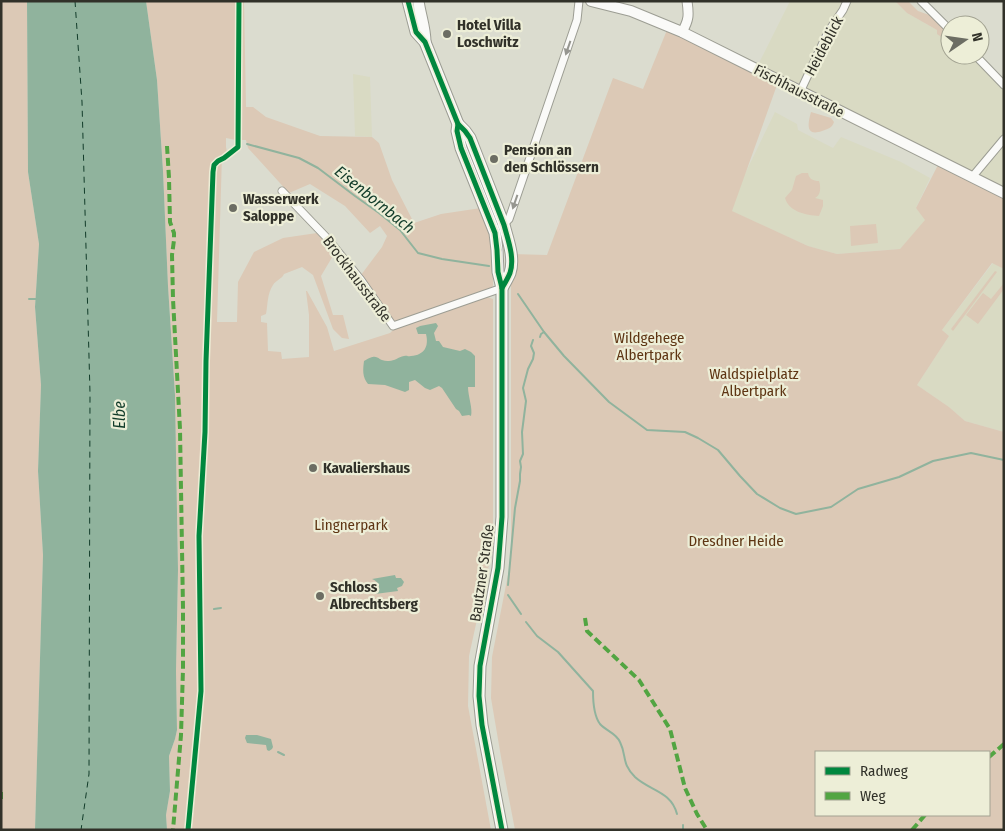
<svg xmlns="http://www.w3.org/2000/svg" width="1005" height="831" viewBox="0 0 1005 831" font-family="'Fira Sans Condensed',sans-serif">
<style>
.built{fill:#d9dac3}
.green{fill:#dcc9b6;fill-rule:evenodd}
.water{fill:#90b39d}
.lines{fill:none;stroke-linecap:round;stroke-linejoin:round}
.stream{stroke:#90b39d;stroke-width:2}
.ferry{stroke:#123c2a;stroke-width:1;stroke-dasharray:6 5;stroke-linecap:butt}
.minor-casing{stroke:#9c9d93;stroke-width:9}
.tertiary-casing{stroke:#9c9d93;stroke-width:11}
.secondary-casing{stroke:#9c9d93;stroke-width:12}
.primary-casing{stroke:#9c9d93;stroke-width:13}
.minor{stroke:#fafaf8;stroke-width:7}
.tertiary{stroke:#fafaf8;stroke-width:9}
.secondary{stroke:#fafaf8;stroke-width:10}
.primary{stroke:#fafaf8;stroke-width:11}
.tram{stroke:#d1d1cd;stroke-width:1}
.quiet{stroke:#52a542;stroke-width:4;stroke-dasharray:8 4;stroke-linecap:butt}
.cycleway-casing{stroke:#edeed7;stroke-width:8}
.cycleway{stroke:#00873e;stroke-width:5}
.oneway{fill:#969690}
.poi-dot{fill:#6c6d63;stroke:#edeed7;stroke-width:2}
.labels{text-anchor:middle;stroke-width:4.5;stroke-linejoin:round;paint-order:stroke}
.poi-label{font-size:15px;font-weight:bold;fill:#313129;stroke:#edeed7;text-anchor:start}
.street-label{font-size:15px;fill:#313129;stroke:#edeed7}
.park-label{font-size:15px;fill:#5e3513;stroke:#edeed7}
.water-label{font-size:16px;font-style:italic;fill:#123c2a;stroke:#edeed7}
</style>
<rect width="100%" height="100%" fill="#dbdccf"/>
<g class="built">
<polygon points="790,1 842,1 839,8 840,11 803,78 799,83 796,84 758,65"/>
<polygon points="851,1 895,1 907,13 937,30 949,42 950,41 950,55 970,55 1004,91 1004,189 979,175 983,169 977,166 973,170 968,171 807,89 806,86 830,35 842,18"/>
<polygon points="353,74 370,77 372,137 355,136"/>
<polygon points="775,112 797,124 798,130 833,148 841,137 901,162 930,178 916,208 926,220 900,249 837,254 808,246 731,211 742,180"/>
<polygon points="993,263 1004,269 1004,432 965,421 949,407 917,385 949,336 942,330"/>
</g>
<g class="green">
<polygon points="1,1 27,1 28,172 39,244 35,307 41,385 38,471 43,555 35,830 1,830"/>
<path d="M146,1H244L246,107H253L266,117L320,136L372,137L379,143L392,180L414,223L441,214L481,208L490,231L493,259V286L487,291L395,323L361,275L382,247L387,236L380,226L370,233L345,206L310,184L289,193L248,148L246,140H236L226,138V147L227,152L222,155L217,322H237L238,282L254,252L283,238L317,233L334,254L321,276L333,315H343L349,339L342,338L333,329L313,275L302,267L284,274C282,279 276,280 273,285C267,294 268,304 266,314L261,316V322L267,323L268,351L281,352L282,359L309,357V315L306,291H307L327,327L334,351L390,333L396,327L487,297L493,299V528L490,560L469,656L468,706L491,830H167L166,815L170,791L169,756L175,739L177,730L176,671L178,570L175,395L168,286L163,171L157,80Z"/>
<polygon points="895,1 908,1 918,11 932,16 950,34 950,41 949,42 937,34 937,30 907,13"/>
<path d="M667,30L777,85L732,211L808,246L837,254L900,249L925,220L916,208L938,165L1004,198V269L992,263L942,330L949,336L917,385L949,407L965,421L1004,432V830H515L501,757L491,698L492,657L511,559V254L547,255L613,78L643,89ZM816,752H989V815H816Z"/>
<path d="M811,112L831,118L834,122C832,128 828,129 822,131C805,137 808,123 811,112Z"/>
<path d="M802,173H808C809,179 813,181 819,181C821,187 821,195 815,198L823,200V206L819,216C806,215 789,212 785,198L792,190L796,176Z"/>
<polygon points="876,224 878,243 851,246 850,226"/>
<polygon points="995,271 997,272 953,331 951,329"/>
<polygon points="1004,283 1004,289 978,324 966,315 983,293 991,299"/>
</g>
<g class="water">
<polygon points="27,1 146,1 157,80 163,171 168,286 175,395 178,570 176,671 177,730 175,739 169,756 170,791 166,815 167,830 35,830 43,555 38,471 41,385 35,307 39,244 28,172"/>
<path d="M436,323L438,326L434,333L436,341H439L443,347L460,351L465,349L471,352L475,356V387H468C468,396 473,409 471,416L469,415L462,416L459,411L456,409L442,388L439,386L430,390L425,388L415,380L409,382V390L405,392L385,385L368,384C362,377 363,369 364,361C380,351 376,362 389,361C395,361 398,357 404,356C409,355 406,357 411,356C425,355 429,346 426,334H418L416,328L420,326Z"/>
<path d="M395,575L396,578H401L404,582L402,586L397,588L398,591L375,594C381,589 380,582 372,579Z"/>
<polygon points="246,735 257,735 271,739 273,747 272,749 269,751 267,750 266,745 247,743 245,738"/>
</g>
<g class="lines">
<g class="stream">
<polyline points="247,144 299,158 318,168 355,196 379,213 400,230 418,253 442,259 489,266"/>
<polyline points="518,294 544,332 564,356 609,402 647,430 685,432 698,438 718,450 740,476 757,494 780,508 796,514 831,507 858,489 899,477 933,461 971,453 1004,460"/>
<polyline points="29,299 36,299"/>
<polyline points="540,337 541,334 544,332"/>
<polyline points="508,585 515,508 520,481 520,474 521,467 520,461 523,454 522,432 526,401 523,388 528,369 533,359 534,353 531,346 533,340"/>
<polyline points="508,595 521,614"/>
<polyline points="214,609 221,608"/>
<path d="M526,622L537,636L558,652L593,691C593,700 594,716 600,724C606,731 616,733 620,742C627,756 621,763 635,777C650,791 671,791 677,814"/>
<polyline points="278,752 284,755"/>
<polyline points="683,830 683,825"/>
</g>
<polyline class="ferry" points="75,1 82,102 90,393 89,774 81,830"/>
<defs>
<g id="minor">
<polyline points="921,1 950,30"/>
<polyline points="975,55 1004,85"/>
<polyline points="800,92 828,32 843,10 847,1"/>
<polyline points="973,176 1004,139"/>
<polyline points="282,191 327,238 361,280 393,326 502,288"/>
<polyline points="502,226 509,219 577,20 579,1"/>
</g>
<path id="tertiary" d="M682,32C689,20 689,15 687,1"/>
<polyline id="secondary" points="591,1 631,11 682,32 1004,193"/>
<g id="primary">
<polyline points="408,1 416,32 425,42 458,124 457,131 461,148 495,233 497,250 498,272 502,288 502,517 498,568 480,666 479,696 482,725 502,830"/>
<path d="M418,1C420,15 425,28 425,42"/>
<path d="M458,124L465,131L470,138L504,225C508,240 515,258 510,273C508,278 505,283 502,288"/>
</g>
</defs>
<use href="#minor" class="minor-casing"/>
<use href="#tertiary" class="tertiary-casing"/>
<use href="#secondary" class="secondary-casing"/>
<use href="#primary" class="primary-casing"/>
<use href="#minor" class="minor"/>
<use href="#tertiary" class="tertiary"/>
<use href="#secondary" class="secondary"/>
<use href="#primary" class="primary"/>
<polyline class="tram" points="413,1 415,19 418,29 488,205 497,230 502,252 501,496 500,538 493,588 480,657 477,686 479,720 501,830"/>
<g class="quiet">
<polyline points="167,146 169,178 170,222 174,233 174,240 172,255 173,299 180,429 183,608 183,669 181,735 173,830"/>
<polyline points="585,618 587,631 639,680 670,729 685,788 697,814 707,830"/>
<polyline points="989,757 1004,744"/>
<polyline points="1,792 1,799"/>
<polyline points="912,830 925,815"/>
</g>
<defs>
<g id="cycleway">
<polyline points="408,1 416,32 425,42 458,124 457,131 461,148 495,233 497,250 498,272 502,288 502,517 498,568 480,666 479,696 482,725 502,830"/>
<path d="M458,124L465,131L470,138L504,225C508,240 515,258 510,273C508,278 505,283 502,288"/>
<polyline points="188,830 201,691 199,536 205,432 206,361 213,172 214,165 218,161 224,158 238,147 239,1"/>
</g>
</defs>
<use href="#cycleway" class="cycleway-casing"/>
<use href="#cycleway" class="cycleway"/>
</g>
<defs><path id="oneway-solid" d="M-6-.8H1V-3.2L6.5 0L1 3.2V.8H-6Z" transform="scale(1.25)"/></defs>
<g class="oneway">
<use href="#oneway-solid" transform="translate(568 48) rotate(109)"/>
<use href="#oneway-solid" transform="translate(515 202) rotate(109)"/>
</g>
<g class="poi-dot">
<circle cx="447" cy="34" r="5"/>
<circle cx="494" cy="159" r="5"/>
<circle cx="233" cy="208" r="5"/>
<circle cx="313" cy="468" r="5"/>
<circle cx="320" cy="596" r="5"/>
</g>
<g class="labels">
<g class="poi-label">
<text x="457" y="30">Hotel Villa<tspan x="457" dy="17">Loschwitz</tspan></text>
<text x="504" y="155">Pension an<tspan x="504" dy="17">den Schlössern</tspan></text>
<text x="243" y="204">Wasserwerk<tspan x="243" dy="17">Saloppe</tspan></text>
<text x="323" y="473">Kavaliershaus</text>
<text x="330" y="592">Schloss<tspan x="330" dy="17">Albrechtsberg</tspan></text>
</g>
<g class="street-label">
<text transform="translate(824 46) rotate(-62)" y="5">Heideblick</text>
<text transform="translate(799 91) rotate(27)" y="5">Fischhausstraße</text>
<text transform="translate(357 279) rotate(53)" y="5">Brockhausstraße</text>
<text transform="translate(482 573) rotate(-82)" y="5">Bautzner Straße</text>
</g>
<g class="park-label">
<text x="649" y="343">Wildgehege<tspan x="649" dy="17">Albertpark</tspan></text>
<text x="754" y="379">Waldspielplatz<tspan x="754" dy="17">Albertpark</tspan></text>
<text x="351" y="530">Lingnerpark</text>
<text x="736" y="546">Dresdner Heide</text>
</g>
<g class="water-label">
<text transform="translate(375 199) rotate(39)" y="6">Eisenbornbach</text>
<text transform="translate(119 415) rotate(-90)" y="6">Elbe</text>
</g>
</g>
<rect width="1005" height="831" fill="none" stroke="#313129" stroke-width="5"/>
<rect x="815" y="751" width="175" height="65" fill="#edeed7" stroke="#a2a291"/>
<rect x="825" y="767" width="25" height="8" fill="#00873e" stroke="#a2a291"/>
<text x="860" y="776" font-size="15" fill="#313129">Radweg</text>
<rect x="825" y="792" width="25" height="8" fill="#52a542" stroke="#a2a291"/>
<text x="860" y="801" font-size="15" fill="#313129">Weg</text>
<g transform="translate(965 40) rotate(77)"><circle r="24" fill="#edeed7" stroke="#a2a291"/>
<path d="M0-4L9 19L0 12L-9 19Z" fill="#6c6d63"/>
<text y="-8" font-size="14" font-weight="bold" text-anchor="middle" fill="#313129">N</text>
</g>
</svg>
